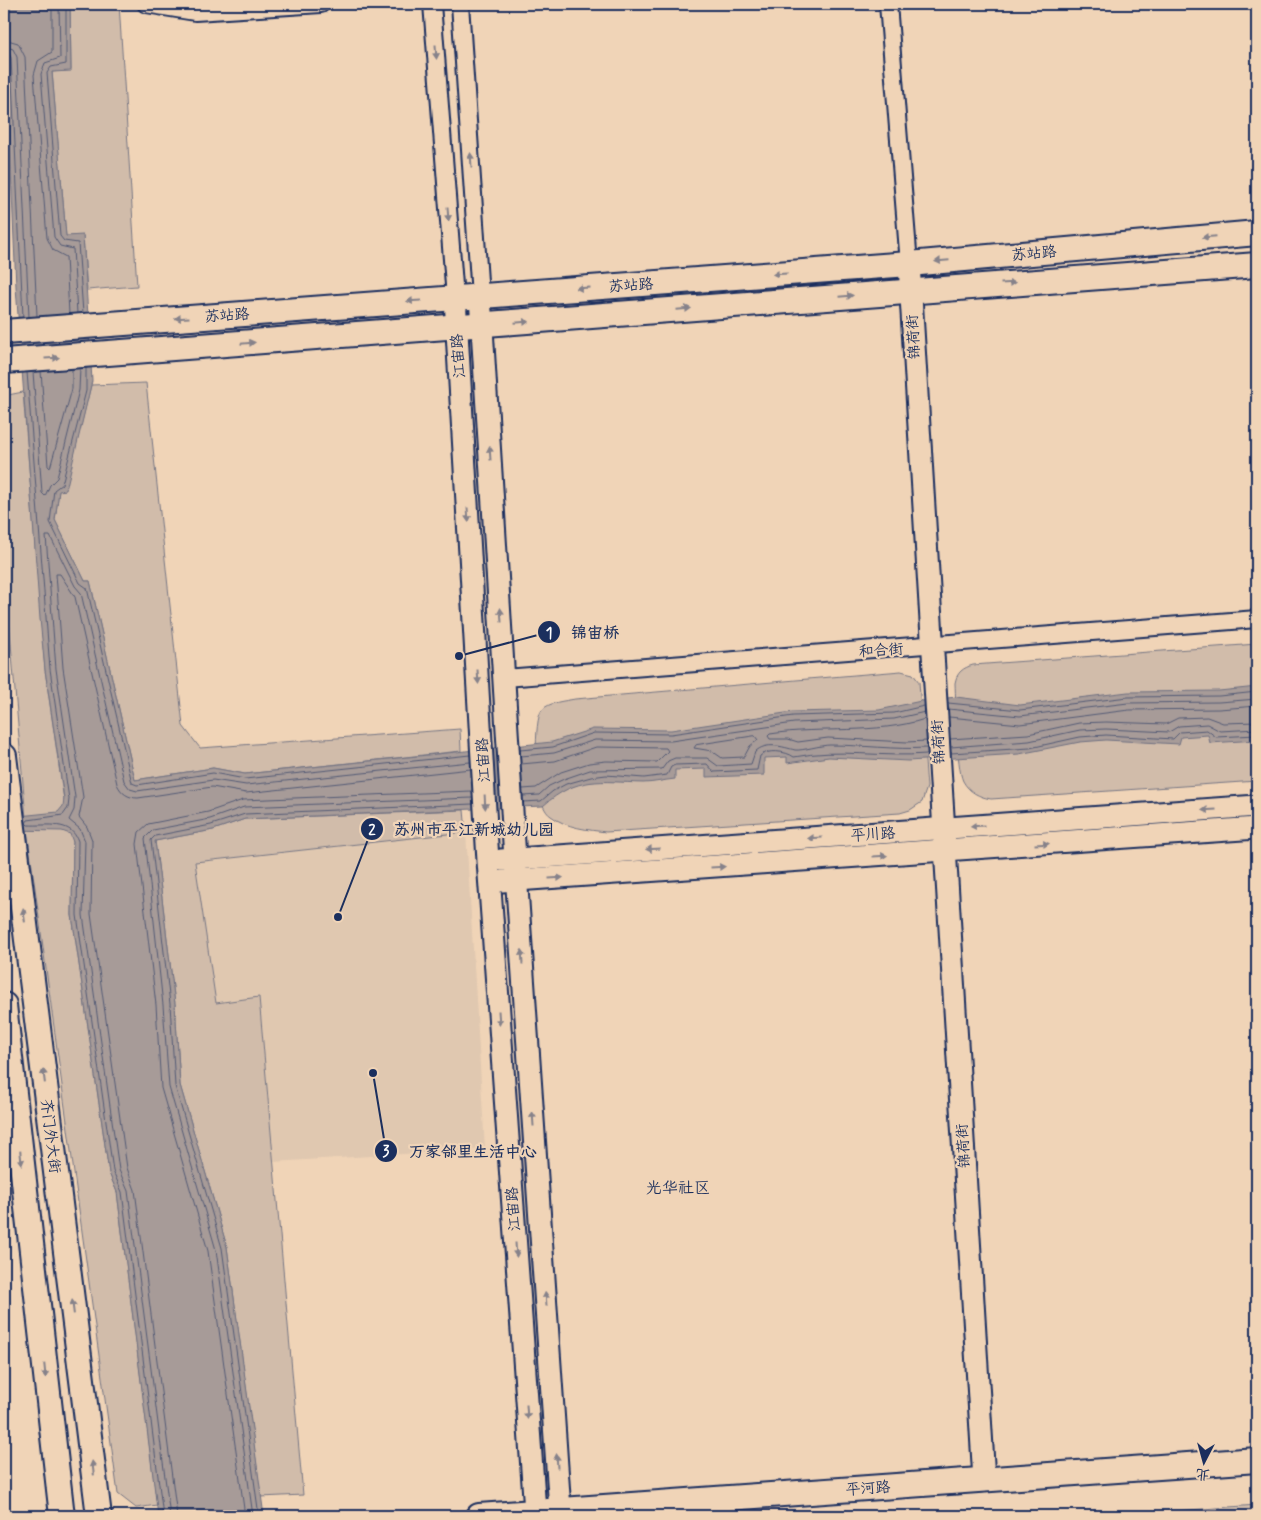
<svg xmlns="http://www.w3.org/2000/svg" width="1261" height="1520" viewBox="0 0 1261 1520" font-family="Mynerve,'LXGW WenKai TC',sans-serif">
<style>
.built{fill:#e0c8b0}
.green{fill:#d1bcaa;stroke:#767684}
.water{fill:#a79b98;stroke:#6f7081}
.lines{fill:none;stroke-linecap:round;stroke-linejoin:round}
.shore{stroke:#535a75;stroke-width:1}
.minor-casing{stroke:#1b2f5e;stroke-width:20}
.tertiary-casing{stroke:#1b2f5e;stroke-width:25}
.secondary-casing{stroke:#1b2f5e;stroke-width:28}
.minor{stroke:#f0d4b7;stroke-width:16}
.tertiary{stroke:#f0d4b7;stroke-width:21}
.secondary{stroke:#f0d4b7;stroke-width:24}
.oneway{fill:#86828a}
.labels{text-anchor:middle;stroke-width:4.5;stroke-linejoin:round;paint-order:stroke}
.street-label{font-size:15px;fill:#1b2f5e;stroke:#f0d4b7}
.neighbourhood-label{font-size:16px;fill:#1b2f5e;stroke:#f0d4b7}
.leader{fill:none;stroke:#1b2f5e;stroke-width:2}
.callout-dot{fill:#1b2f5e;stroke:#f0d4b7;stroke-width:2}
.mark-label{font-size:15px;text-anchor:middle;font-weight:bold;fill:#fff}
.callout-label{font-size:16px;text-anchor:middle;font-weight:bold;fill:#1b2f5e;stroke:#f0d4b7;stroke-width:4.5;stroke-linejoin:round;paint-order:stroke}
</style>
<rect width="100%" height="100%" fill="#f0d4b7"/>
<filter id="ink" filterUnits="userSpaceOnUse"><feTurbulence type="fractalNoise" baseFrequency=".02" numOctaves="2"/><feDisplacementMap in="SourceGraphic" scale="10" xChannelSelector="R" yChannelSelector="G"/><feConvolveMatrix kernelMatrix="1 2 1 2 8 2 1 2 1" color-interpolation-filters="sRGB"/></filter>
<g filter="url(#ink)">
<polygon class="built" points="466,832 485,1149 273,1162 259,997 216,1003 195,862"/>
<g class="green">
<polygon points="70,4 119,4 137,286 87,290 83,236 66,237 52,72 71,70"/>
<polygon points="146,383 183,726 200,748 460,729 461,751 245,774 213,768 135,780 90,581 85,581 55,520 59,490 65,490 91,385"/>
<polygon points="23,392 45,670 63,794 73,842 72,915 109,1173 117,1192 157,1505 136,1508 118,1494 27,830 4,562 4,399 8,395"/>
<path d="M1257,644V781L991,799C979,797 969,792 963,781C956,766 956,703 955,683C957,672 963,668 973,665Z"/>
<path d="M901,671L913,674L919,682L927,787L922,802L910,810L900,813L606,832C589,830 566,828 551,816C546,813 543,806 541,800C536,787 533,720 542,710C549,702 565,701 575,699Z"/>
<polygon points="464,810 466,832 195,862 216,1003 259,997 303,1495 261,1497 227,1247 180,1085 175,1004 155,841 213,830 245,819"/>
<polygon points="1257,1505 1257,1516 1107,1516"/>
</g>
<path class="water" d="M4,4H70L71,71L52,72L66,236L83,235L92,381L66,490L59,491L55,520L85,581H90L135,780L213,768L245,774L552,742L593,729L671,730L792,712L879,710L921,701L956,697L1020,705L1128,692L1219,691L1257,687V740L1210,743L1208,735L1181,737L1179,744L1106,740L1080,742L1019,754L908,761L829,757L787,763V757L764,758V775L706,777V769L675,770V779C664,780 654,783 643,783C600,782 578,775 543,806L245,819L213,830L155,841L175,1004L180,1085L227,1247L264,1516H158L117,1192L109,1173L72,915L73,842L70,834L62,831L10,830L9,817L58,812L63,806L64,798L45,670L40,619L16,287Z"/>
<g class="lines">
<g class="shore">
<polyline points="52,4 52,52 38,61 34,75 47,238 53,250 66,257 69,314"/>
<polyline points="59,4 60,58 45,63 41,74 54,237 60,246 73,249 77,313"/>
<polyline points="66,4 66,64 51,67 47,73 60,236 64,241 78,243 83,313"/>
<polyline points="4,39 18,43 25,57 37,316"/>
<polyline points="4,46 13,49 17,57 29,317"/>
<polyline points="4,52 9,53 11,58 23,317"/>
<polyline points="86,368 86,391 62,484 54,490 50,522 80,583 87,588 132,783 137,785 213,773 245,779 470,755"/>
<polyline points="41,371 48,466 50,468 72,389 72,369"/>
<path d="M27,372L50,669L69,799L68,808L63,815L28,820L26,823L28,825C47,826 71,820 78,841L77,915L113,1171L122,1192L163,1516"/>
<polyline points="33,372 42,493 45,496 50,485 57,478 79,390 80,368"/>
<polyline points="948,703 1020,710 1128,697 1219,696 1257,692"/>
<polyline points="948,709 1020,716 1128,703 1219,702 1257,699"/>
<polyline points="949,717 1020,724 1129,710 1219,709 1257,706"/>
<path d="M925,719C875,735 822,726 770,734L768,736L770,739H788L798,742L828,738L907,742L927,741"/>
<polygon points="755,736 758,740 750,746 744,757 722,758 712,751 694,748 696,745"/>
<polyline points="950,739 1028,734 1079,723 1106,722 1166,724 1178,718 1207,717 1223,723 1257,722"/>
<polyline points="951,747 1029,741 1080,730 1106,729 1169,732 1179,726 1207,724 1220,731 1257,729"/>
<polyline points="520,750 553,747 594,733 671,734 793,716 894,713 924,706"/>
<polyline points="951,753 1030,748 1080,737 1106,735 1173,739 1180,732 1207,730 1216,737 1257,735"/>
<polyline points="521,756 554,753 595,740 671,741 794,723 894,719 925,712"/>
<polyline points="521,764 555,761 596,747 666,748 668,751 657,762 606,761 589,763 561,772 536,788 523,789"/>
<path d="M523,796L539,795L549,786L564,779L590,770L662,769L668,761L675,758H707L718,766L751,764L755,752C766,741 783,747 795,750C802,751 821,745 830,745C863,745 894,750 927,748"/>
<path d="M523,802L541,801L553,791L566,784L591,777L606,775L644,778L667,775L671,767L675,765L707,764L714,772L757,770L760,756C767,749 786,751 794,757C838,748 882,758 927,754"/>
<polyline points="170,1516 128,1191 119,1170 83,915 85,841 80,829 69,820 74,810 75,797 56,669 46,536 50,536 75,586 81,593 124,781 130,789 137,791 213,780 246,785 470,762"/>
<path d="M177,1516L135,1190L127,1168L91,914L92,840L87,827L79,817L83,797L63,668L56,574H60L75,597L117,784C121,793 128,798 138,798L212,787L246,793L471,769"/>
<polyline points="245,1516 208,1251 161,1088 156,1005 137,844 139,832 148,824 208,812 243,800 472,791"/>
<polyline points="253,1516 216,1250 169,1087 163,1005 145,838 153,830 210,819 244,807 472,798"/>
<polyline points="259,1516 222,1248 175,1086 170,1004 151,840 155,836 211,825 245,814 473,804"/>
</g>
<defs>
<g id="minor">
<polyline points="146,4 195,12 321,4"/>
<polyline points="432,4 455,298"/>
<polyline points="460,4 480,296"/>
<polyline points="888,4 909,264"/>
<polyline points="505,678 1257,619"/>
</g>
<g id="tertiary">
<polyline points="909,264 984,1480"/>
<polyline points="480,296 515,859 560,1510"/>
<polyline points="455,298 488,861 535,1511"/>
<polyline points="501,860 1257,806"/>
<polyline points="502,881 1257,828"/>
</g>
<g id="secondary">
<polyline points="4,332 909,264 1257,233"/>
<polyline points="4,361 1257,265"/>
<polyline points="4,756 99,1516"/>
<polyline points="4,1005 62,1516"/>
<polyline points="479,1516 1257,1460"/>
</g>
</defs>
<use href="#minor" class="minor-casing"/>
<use href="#tertiary" class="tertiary-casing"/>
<use href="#secondary" class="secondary-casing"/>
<use href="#minor" class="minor"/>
<use href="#tertiary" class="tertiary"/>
<use href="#secondary" class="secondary"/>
</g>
<defs><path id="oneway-solid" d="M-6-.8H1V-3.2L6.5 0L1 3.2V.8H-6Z" transform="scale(1.25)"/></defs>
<g class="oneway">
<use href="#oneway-solid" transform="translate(436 52) rotate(86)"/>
<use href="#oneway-solid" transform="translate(471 160) rotate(-94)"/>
<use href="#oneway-solid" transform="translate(448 214) rotate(86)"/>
<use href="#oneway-solid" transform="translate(1209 237) rotate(175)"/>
<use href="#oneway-solid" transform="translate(942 261) rotate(175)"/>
<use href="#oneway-solid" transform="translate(780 274) rotate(176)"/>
<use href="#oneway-solid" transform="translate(1008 283) rotate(-4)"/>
<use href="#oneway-solid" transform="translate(583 288) rotate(176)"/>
<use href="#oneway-solid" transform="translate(846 296) rotate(-5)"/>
<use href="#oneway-solid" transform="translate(414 301) rotate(176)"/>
<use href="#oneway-solid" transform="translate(684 309) rotate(-5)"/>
<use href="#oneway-solid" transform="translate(182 318) rotate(176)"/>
<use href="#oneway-solid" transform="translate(522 322) rotate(-5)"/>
<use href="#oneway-solid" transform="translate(248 343) rotate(-5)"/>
<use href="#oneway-solid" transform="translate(52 358) rotate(-4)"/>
<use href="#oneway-solid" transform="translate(490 453) rotate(-94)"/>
<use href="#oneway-solid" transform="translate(468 515) rotate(86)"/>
<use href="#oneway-solid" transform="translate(501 615) rotate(-94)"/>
<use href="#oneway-solid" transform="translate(478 677) rotate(86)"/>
<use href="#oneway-solid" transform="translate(485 802) rotate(87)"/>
<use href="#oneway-solid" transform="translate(1209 810) rotate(176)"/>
<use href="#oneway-solid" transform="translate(977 826) rotate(176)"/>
<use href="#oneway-solid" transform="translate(815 838) rotate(176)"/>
<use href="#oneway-solid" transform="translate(1042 844) rotate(-4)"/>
<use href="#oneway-solid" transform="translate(653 849) rotate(176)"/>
<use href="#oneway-solid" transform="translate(880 856) rotate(-4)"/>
<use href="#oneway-solid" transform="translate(718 867) rotate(-4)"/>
<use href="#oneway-solid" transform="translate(556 878) rotate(-4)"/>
<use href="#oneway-solid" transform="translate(24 915) rotate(-97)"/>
<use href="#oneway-solid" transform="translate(522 957) rotate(-94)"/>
<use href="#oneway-solid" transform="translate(499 1018) rotate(86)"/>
<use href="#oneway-solid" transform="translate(44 1076) rotate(-97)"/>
<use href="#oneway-solid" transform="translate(533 1119) rotate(-94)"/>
<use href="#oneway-solid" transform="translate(21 1158) rotate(84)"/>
<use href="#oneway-solid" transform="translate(516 1250) rotate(86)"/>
<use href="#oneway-solid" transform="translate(546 1299) rotate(-94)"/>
<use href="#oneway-solid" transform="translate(73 1307) rotate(-97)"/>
<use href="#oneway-solid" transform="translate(45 1371) rotate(84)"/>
<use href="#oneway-solid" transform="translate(527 1412) rotate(86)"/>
<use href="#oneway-solid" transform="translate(557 1461) rotate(-94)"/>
<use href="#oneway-solid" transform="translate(93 1468) rotate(-97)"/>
</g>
</g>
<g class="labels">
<g class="street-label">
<text transform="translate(1034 253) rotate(-5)" y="5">苏站路</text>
<text transform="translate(631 285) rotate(-4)" y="5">苏站路</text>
<text transform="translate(227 315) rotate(-4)" y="5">苏站路</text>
<text transform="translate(913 337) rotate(-93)" y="5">锦荷街</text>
<text transform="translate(458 356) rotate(-94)" y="5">江宙路</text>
<text transform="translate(881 650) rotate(-4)" y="5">和合街</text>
<text transform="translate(938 742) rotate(-93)" y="5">锦荷街</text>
<text transform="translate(483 760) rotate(-93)" y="5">江宙路</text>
<text transform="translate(873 834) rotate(-4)" y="5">平川路</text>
<text transform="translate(51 1136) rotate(83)" y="5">齐门外大街</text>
<text transform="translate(963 1146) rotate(-94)" y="5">锦荷街</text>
<text transform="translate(513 1209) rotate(-94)" y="5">江宙路</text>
<text transform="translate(868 1488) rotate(-4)" y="5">平河路</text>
</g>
<g class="neighbourhood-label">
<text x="678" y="1193">光华社区</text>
</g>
</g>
<path class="leader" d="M459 656L549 632M338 917L372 829M373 1073L386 1151"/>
<g class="callout-dot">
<circle cx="459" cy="656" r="5"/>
<circle cx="338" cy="917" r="5"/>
<circle cx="373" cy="1073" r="5"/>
<circle cx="549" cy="632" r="12"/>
<circle cx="372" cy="829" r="12"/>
<circle cx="386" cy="1151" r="12"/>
</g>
<g class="mark-label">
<text x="549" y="638">1</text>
<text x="372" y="835">2</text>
<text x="386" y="1156">3</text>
</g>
<g class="callout-label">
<text x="595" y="638">锦宙桥</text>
<text x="474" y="835">苏州市平江新城幼儿园</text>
<text x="473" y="1157">万家邻里生活中心</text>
</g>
<rect width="1261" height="1520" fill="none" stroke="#f0d4b7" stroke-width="20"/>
<rect x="10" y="10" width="1241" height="1500" fill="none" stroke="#1b2f5e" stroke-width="2" filter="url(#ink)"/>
<g transform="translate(1204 1462) rotate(186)" stroke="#f0d4b7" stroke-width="4" paint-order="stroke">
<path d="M0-4L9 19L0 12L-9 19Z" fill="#1b2f5e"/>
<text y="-8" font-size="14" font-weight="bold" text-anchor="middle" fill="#1b2f5e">北</text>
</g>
</svg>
